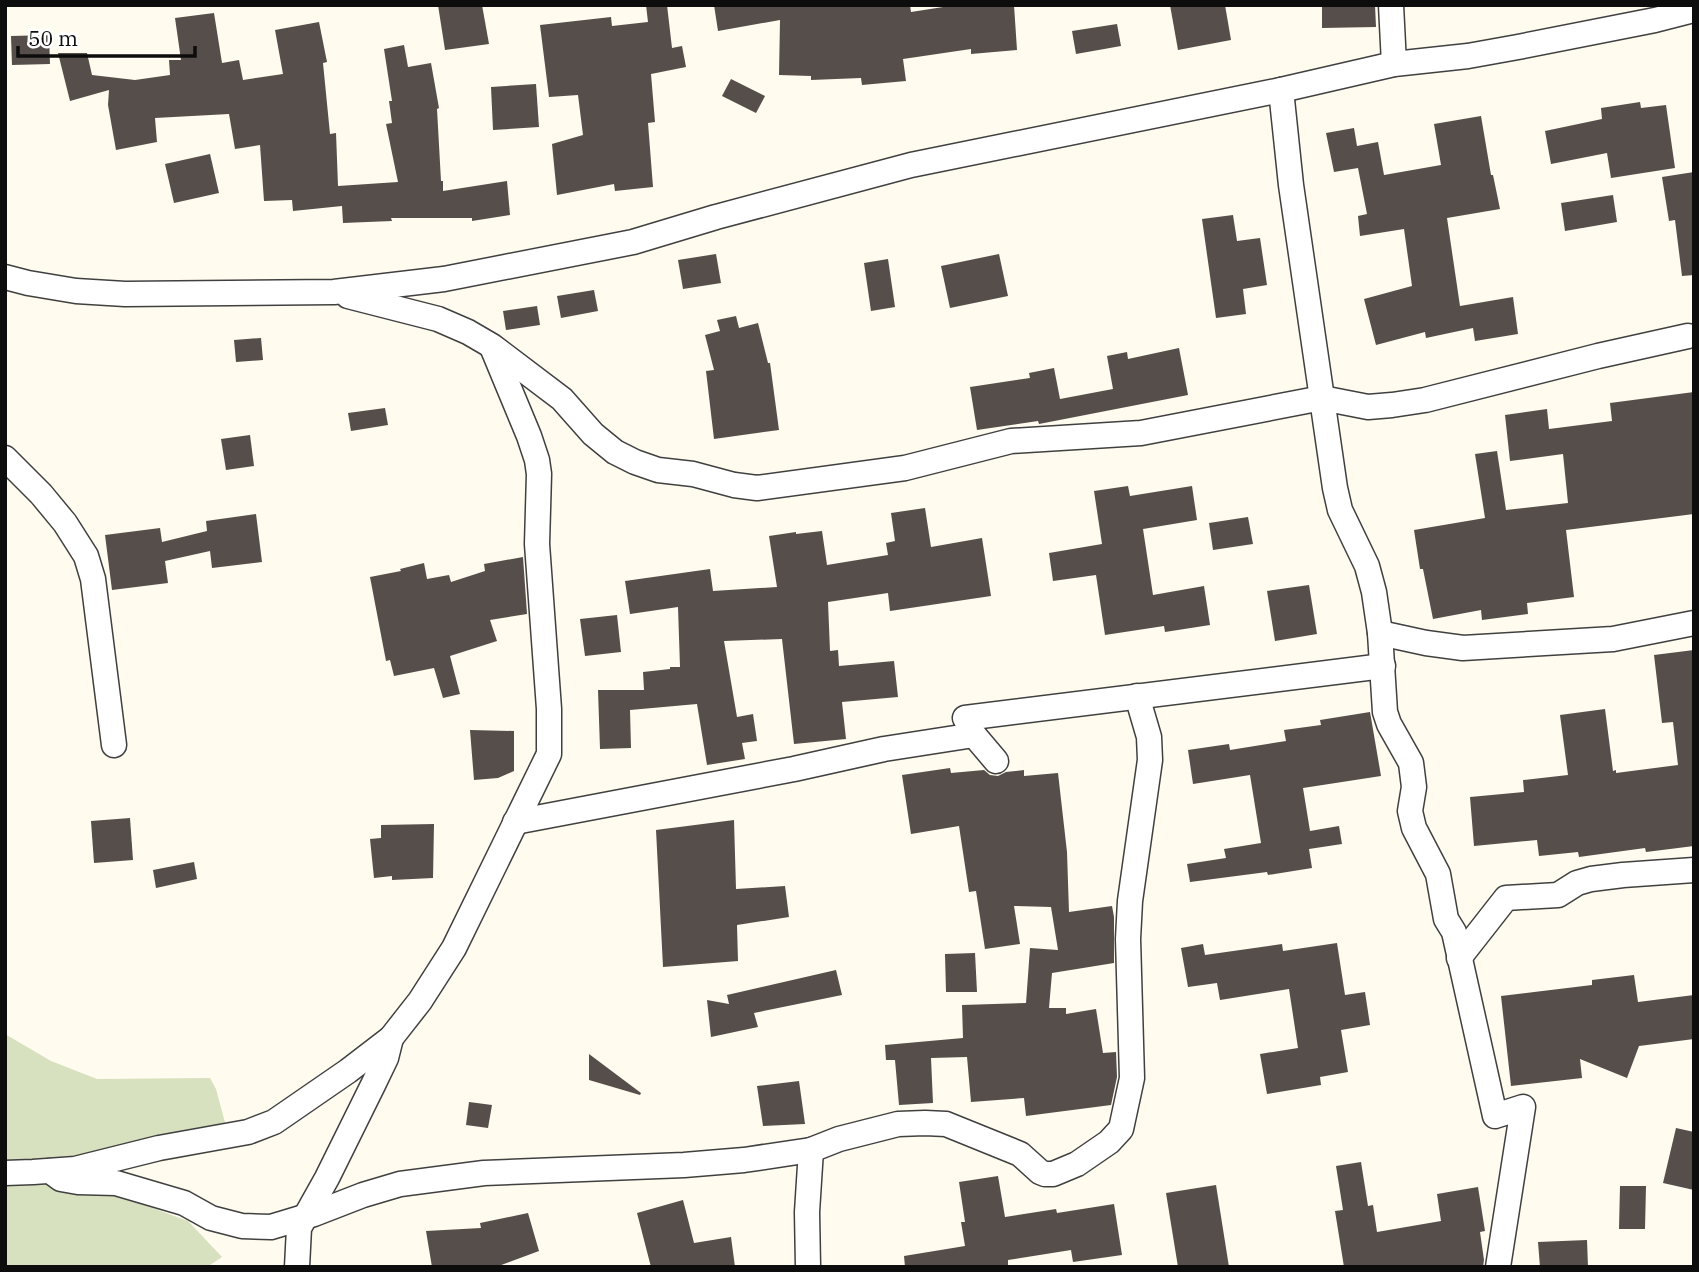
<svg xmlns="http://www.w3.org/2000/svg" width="1699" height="1272" viewBox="0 0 1699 1272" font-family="'IBM Plex Serif',serif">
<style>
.cemetery{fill:#d8e1bf}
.building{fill:#564e4a}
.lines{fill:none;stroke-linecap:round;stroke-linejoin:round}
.minor-casing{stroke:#404040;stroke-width:27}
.minor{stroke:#fff;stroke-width:24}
</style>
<rect width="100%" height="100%" fill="#fffbee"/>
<polygon class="cemetery" points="5,1034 51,1061 97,1079 210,1078 216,1089 231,1145 186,1157 110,1171 117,1195 188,1221 222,1257 207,1267 5,1267"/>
<g class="building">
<polygon points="438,5 482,5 489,44 445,50"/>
<polygon points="646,5 667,5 672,48 682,46 686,67 651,74 655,122 648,123 653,187 615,191 614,184 557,195 552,144 583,135 578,95 549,97 540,25 611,17 612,26 648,22"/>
<polygon points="714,5 910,5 911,12 956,5 1014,5 1017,50 971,54 971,49 903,59 906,81 862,85 861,78 811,80 811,76 779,75 780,20 718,31"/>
<polygon points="1170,5 1225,5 1231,40 1178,50"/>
<polygon points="1322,5 1375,5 1376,27 1322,28"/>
<polygon points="214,13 222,63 239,60 243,80 283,74 275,30 319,22 327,62 323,63 330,134 336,133 338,186 398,182 386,124 392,123 389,101 392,101 384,49 404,45 408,67 431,63 439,108 437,109 441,181 443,181 443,191 507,181 510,215 472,221 472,218 391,218 392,221 343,223 342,206 293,211 292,200 264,201 260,145 235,149 229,114 155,118 157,142 116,150 108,105 109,90 70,101 58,53 87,53 92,75 135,80 170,75 169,60 181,60 175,18"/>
<polygon points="1117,24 1121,46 1076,54 1072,31"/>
<polygon points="49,35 50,64 12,65 11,36"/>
<polygon points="731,79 765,96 756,113 722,96"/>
<polygon points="536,84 539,127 493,130 491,87"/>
<polygon points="1640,102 1641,108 1666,105 1675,168 1611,178 1607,153 1551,164 1545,131 1602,119 1601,108"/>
<polygon points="1481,116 1491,175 1493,175 1500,209 1447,218 1460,306 1513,297 1518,334 1475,341 1473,328 1426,338 1425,332 1376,345 1364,299 1412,286 1404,229 1360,236 1358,216 1367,214 1358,168 1334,172 1326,133 1354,128 1357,146 1378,142 1384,175 1441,165 1434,124"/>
<polygon points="210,154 219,193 174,203 165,164"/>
<polygon points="1694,172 1694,275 1682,276 1675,220 1669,221 1662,177"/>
<polygon points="1613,195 1617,222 1565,231 1561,203"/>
<polygon points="1233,215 1237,241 1260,238 1267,285 1243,289 1246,314 1216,318 1202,219"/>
<polygon points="716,254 721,283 683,289 678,260"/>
<polygon points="999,254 1008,296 950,308 941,266"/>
<polygon points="888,259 895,307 871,311 864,263"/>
<polygon points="594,290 598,311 561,318 557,296"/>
<polygon points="537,306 540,325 506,330 503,311"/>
<polygon points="736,316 739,328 758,323 768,363 770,363 779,430 714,439 706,371 714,370 705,335 720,331 717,320"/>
<polygon points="261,338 263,360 236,362 234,340"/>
<polygon points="1179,348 1188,395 1039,424 1038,421 977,430 970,387 1030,378 1029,373 1054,368 1060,399 1113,389 1107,356 1127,352 1128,359"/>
<polygon points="1694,392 1694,514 1566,530 1574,597 1527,603 1528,614 1482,620 1481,610 1433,619 1423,569 1420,569 1414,530 1485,518 1475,454 1497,451 1506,510 1568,503 1563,454 1510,461 1505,415 1547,409 1549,429 1612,421 1610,403"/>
<polygon points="385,408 388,425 351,431 348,413"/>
<polygon points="250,435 254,466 226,470 221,439"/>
<polygon points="1128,486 1130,496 1192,486 1197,520 1143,529 1153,595 1204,586 1210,625 1165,632 1164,626 1105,635 1096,575 1053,581 1049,553 1102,544 1094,491"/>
<polygon points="925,508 931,547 982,538 991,596 890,611 888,593 828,602 830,651 838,650 839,666 894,661 898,697 842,702 846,739 794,744 782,639 724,641 737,717 753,714 757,741 742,743 745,759 707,765 697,704 630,710 631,748 600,749 598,690 644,690 643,672 670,669 670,667 680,667 678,607 630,614 625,581 710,569 713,591 777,587 769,536 796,532 796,534 822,531 827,565 888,555 886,543 895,541 891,513"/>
<polygon points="256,514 262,562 212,568 210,551 165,561 168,583 112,590 105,535 160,528 162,542 207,531 206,521"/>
<polygon points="1248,517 1253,544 1213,550 1209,523"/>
<polygon points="523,557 527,614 490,620 497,641 450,656 460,694 443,698 434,668 394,676 390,660 386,661 370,577 401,571 400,569 424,563 427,579 449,575 451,582 485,571 484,564"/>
<polygon points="1309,585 1317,634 1275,641 1267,591"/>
<polygon points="617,615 621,652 585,656 580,619"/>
<polygon points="1694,650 1694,846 1646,852 1645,848 1579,857 1578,852 1539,856 1537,840 1474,846 1470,797 1524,792 1523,780 1568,775 1560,715 1605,709 1613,771 1616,770 1616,773 1678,765 1673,722 1662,723 1654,655"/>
<polygon points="1370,712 1381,776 1303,788 1310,831 1339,826 1342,844 1309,849 1312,868 1268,875 1267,872 1190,882 1187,864 1226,858 1224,849 1261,843 1250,775 1193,784 1188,750 1229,744 1230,750 1286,741 1284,730 1321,725 1320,720"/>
<polygon points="470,730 514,731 514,771 498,778 474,780"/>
<polygon points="950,768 951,773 984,770 990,775 998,776 1006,772 1024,770 1024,776 1058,773 1067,852 1069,912 1112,906 1114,917 1114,963 1052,973 1049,1008 1066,1008 1066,1014 1096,1009 1103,1053 1116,1052 1117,1077 1111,1105 1026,1116 1024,1098 971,1102 967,1057 931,1058 933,1103 899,1105 895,1060 886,1060 885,1045 963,1038 962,1005 1026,1003 1030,948 1058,950 1051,907 1014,906 1020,944 985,949 976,891 969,892 959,826 911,834 902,775"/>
<polygon points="130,818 133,860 94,863 91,821"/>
<polygon points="734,820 736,889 785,886 789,917 737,925 738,961 663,967 656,830"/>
<polygon points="434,824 433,878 392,880 392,876 374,878 370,839 381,838 381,825"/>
<polygon points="194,862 197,879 156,888 153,870"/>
<polygon points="1337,943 1345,995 1365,992 1370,1025 1341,1030 1348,1072 1320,1077 1321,1085 1267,1094 1260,1054 1298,1048 1289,989 1220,1000 1217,983 1188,987 1181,948 1203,944 1205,955 1282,944 1283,951"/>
<polygon points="975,953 977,992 946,992 945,954"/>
<polygon points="836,970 842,995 754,1013 758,1027 711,1037 707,1000 729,1004 727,995"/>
<polygon points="1634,975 1638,1002 1694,995 1694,1039 1639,1046 1627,1078 1580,1059 1582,1078 1511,1086 1501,996 1592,985 1592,980"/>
<polygon points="589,1054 641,1093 640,1095 589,1080"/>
<polygon points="799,1081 805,1124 763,1126 757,1086"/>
<polygon points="469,1102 492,1105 488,1128 466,1125"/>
<polygon points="1676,1128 1694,1132 1694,1190 1663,1183"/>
<polygon points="1361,1162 1368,1206 1373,1205 1377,1232 1441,1221 1437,1194 1478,1187 1485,1231 1480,1232 1484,1260 1483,1267 1344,1267 1335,1211 1343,1210 1336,1166"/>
<polygon points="998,1176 1005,1217 1056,1209 1057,1213 1114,1204 1122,1255 1073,1262 1071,1250 1008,1260 1008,1265 994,1267 905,1267 904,1256 965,1246 961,1222 965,1222 959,1182"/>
<polygon points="1216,1185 1229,1267 1178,1267 1166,1193"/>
<polygon points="1620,1186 1646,1186 1645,1229 1619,1229"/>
<polygon points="683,1200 694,1243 731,1237 735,1267 651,1267 637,1213"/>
<polygon points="528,1213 539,1251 496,1267 432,1267 426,1231 481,1228 480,1223"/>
<polygon points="1587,1240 1588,1267 1540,1267 1538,1242"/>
</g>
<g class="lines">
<defs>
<g id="minor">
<polyline points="1391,5 1394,64"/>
<polyline points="1281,90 1291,185 1335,488 1340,510 1367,566 1374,592 1380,633 1385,712 1389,724 1411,763 1414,787 1410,811 1414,828 1438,874 1446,919 1454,932 1495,1116 1523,1107 1498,1267"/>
<polyline points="5,277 28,283 76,291 125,294 334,292 444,279 633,242 716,217 911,165 1281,90 1394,64 1468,56 1518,47 1655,20 1694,10"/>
<polyline points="348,296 438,319 468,332 492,346 562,399 593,434 615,452 635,462 658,470 693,474 734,485 757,488 905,468 1011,441 1141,433 1322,398 1368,407 1392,405 1425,400 1598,356 1688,336"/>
<polyline points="5,458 41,494 65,523 86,556 93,579 114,745"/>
<polyline points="1380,633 1426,643 1463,648 1613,639 1694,623"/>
<polyline points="996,761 974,735 965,718 1383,666"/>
<polyline points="515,822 794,769 884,749 974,735"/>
<polyline points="1459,958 1506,898 1558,895 1577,883 1591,879 1623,875 1694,870"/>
<polyline points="50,1171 61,1179 78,1182 116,1183 184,1203 211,1218 242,1226 271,1227 314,1214 363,1195 400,1184 484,1173 684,1165 744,1160 811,1150 839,1139 898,1124 925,1123 946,1124 1020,1154 1040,1172 1045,1174 1053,1174 1077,1164 1109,1142 1121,1129 1132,1078 1128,939 1130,901 1150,760 1149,737 1137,696"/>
<polyline points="5,1173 33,1172 75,1169 159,1148 248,1132 274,1122 348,1071 391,1038 420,1001 454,948 549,754 549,709 537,544 539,474 537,460 529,436 492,347"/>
<polyline points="297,1267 299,1228 327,1178 373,1085 386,1058 391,1038"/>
<polyline points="808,1267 807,1212 811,1150"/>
</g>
</defs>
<use href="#minor" class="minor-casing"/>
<use href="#minor" class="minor"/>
</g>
<rect width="1699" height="1272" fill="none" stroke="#0d0d0d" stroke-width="14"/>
<path d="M18 46v10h177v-10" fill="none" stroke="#0d0d0d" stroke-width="3.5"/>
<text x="28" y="46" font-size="21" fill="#0d0d0d" stroke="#ffffff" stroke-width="5" paint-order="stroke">50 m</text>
</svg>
